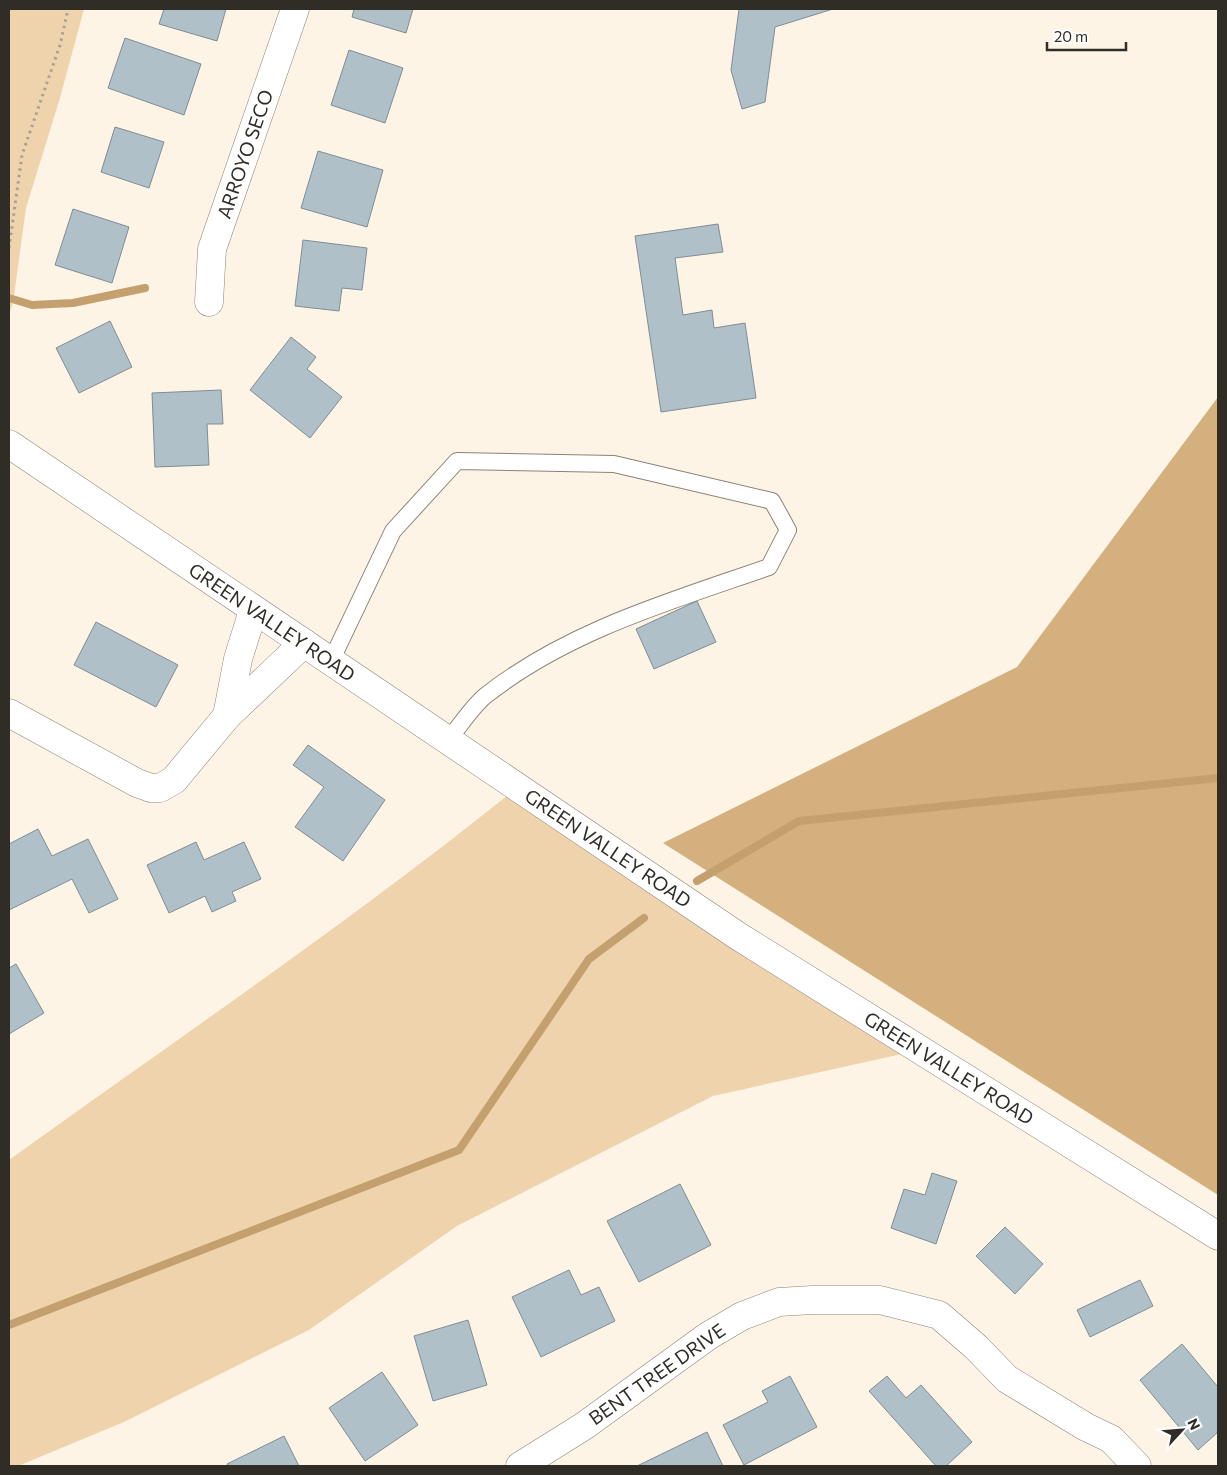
<svg xmlns="http://www.w3.org/2000/svg" width="1227" height="1475" viewBox="0 0 1227 1475" font-family="Commissioner,sans-serif">
<style>
.green{fill:#efd3ad}
.forest{fill:#d4b07e}
.lines{fill:none;stroke-linecap:round;stroke-linejoin:round}
.stream{stroke:#c3a06e;stroke-width:8}
.building{fill:#b0c0c8;stroke:#7e8d95}
.service-casing{stroke:#8b8276;stroke-width:18}
.minor-casing{stroke:#8b8276;stroke-width:29}
.tertiary-casing{stroke:#8b8276;stroke-width:29}
.path{stroke:#a8a196;stroke-width:3;stroke-dasharray:2.5 4;stroke-linecap:butt}
.service{stroke:#fff;stroke-width:16}
.minor{stroke:#fff;stroke-width:28}
.tertiary{stroke:#fff;stroke-width:28}
.labels{text-anchor:middle;stroke-width:5;stroke-linejoin:round;paint-order:stroke}
.street-label{font-size:19px;fill:#302d27;stroke:#fff}
</style>
<rect width="100%" height="100%" fill="#fef4e6"/>
<g class="green">
<polygon points="9,9 84,9 60,98 26,208 13,303 9,314"/>
<path d="M518,787L920,1050L713,1096L457,1226L309,1330L124,1422L18,1466H9V1160C180,1037 354,919 518,787Z"/>
</g>
<polygon class="forest" points="1218,397 1218,1195 663,843 1017,667"/>
<g class="lines">
<g class="stream">
<polyline points="9,298 32,305 73,303 145,288"/>
<polyline points="697,881 799,821 1218,778"/>
<polyline points="9,1325 459,1150 589,959 644,918"/>
</g>
</g>
<g class="building">
<polygon points="164,9 226,9 217,41 159,24"/>
<polygon points="354,9 413,9 406,33 352,17"/>
<polygon points="739,9 833,9 775,27 765,102 742,109 731,70"/>
<polygon points="125,38 201,64 184,115 108,88"/>
<polygon points="349,50 403,68 385,123 331,105"/>
<polygon points="115,127 164,142 149,188 101,172"/>
<polygon points="318,151 383,170 367,227 301,208"/>
<polygon points="73,209 129,227 112,283 55,265"/>
<polygon points="718,224 723,252 675,258 683,315 712,310 714,328 745,323 756,398 661,412 635,236"/>
<polygon points="303,240 367,248 362,290 342,288 339,311 295,306"/>
<polygon points="110,321 132,367 79,393 56,348"/>
<polygon points="291,337 316,357 307,369 342,397 310,438 250,390"/>
<polygon points="221,390 223,424 207,424 209,465 155,467 152,393"/>
<polygon points="697,601 716,642 654,669 636,629"/>
<polygon points="96,622 178,665 156,707 74,665"/>
<polygon points="308,745 385,800 343,861 295,827 324,787 293,765"/>
<polygon points="38,829 52,856 88,839 118,899 89,913 72,879 9,910 9,844"/>
<polygon points="196,842 204,860 244,842 261,879 232,892 236,901 212,912 205,896 169,913 147,865"/>
<polygon points="16,964 44,1013 9,1034 9,968"/>
<polygon points="932,1173 957,1181 936,1244 891,1228 904,1189 925,1195"/>
<polygon points="680,1184 711,1245 639,1282 607,1221"/>
<polygon points="1005,1227 1043,1264 1015,1294 976,1256"/>
<polygon points="569,1270 581,1295 599,1287 615,1321 541,1357 512,1297"/>
<polygon points="1140,1280 1153,1306 1090,1337 1077,1310"/>
<polygon points="468,1320 487,1385 433,1401 414,1336"/>
<polygon points="1182,1344 1218,1387 1218,1432 1198,1450 1140,1380"/>
<polygon points="382,1372 418,1425 365,1461 329,1408"/>
<polygon points="790,1376 817,1427 744,1465 723,1425 768,1402 762,1391"/>
<polygon points="887,1376 906,1398 921,1385 972,1442 946,1466 936,1466 869,1391"/>
<polygon points="707,1432 723,1466 637,1466"/>
<polygon points="284,1436 299,1466 228,1466 227,1464"/>
</g>
<g class="lines">
<defs>
<path id="service" d="M331,661L393,531L457,461L614,464L772,501L788,530L769,567C671,601 567,631 485,696C471,708 460,726 448,740"/>
<g id="minor">
<polyline points="209,302 212,249 295,9"/>
<polyline points="9,713 137,783 151,788 160,788 174,780 227,716 304,643"/>
<polyline points="227,716 238,659 253,611"/>
<polyline points="520,1466 584,1426 708,1336 742,1316 779,1302 812,1300 880,1300 939,1315 976,1347 1007,1379 1086,1427 1111,1439 1137,1466"/>
</g>
<polyline id="tertiary" points="9,444 738,936 1218,1236"/>
</defs>
<use href="#service" class="service-casing"/>
<use href="#minor" class="minor-casing"/>
<use href="#tertiary" class="tertiary-casing"/>
<polyline class="path" points="9,248 22,155 60,45 68,9"/>
<use href="#service" class="service"/>
<use href="#minor" class="minor"/>
<use href="#tertiary" class="tertiary"/>
</g>
<g class="labels">
<g class="street-label">
<text transform="translate(245 154) rotate(-71)" y="7">ARROYO SECO</text>
<text transform="translate(272 622) rotate(34)" y="7">GREEN VALLEY ROAD</text>
<text transform="translate(608 848) rotate(34)" y="7">GREEN VALLEY ROAD</text>
<text transform="translate(949 1068) rotate(32)" y="7">GREEN VALLEY ROAD</text>
<text transform="translate(657 1374) rotate(-35)" y="7">BENT TREE DRIVE</text>
</g>
</g>
<rect width="1227" height="1475" fill="none" stroke="#302d27" stroke-width="20"/>
<g transform="translate(1182 1430) rotate(64)" stroke="#ffffff" stroke-width="4" paint-order="stroke">
<path d="M0-4L9 19L0 12L-9 19Z" fill="#302d27"/>
<text y="-8" font-size="14" font-weight="bold" text-anchor="middle" fill="#302d27">N</text>
</g>
<path d="M1047 42v8h79v-8" fill="none" stroke="#302d27" stroke-width="2.5"/>
<text x="1054" y="42" font-size="15" fill="#302d27" stroke="#ffffff" stroke-width="4" paint-order="stroke">20 m</text>
</svg>
